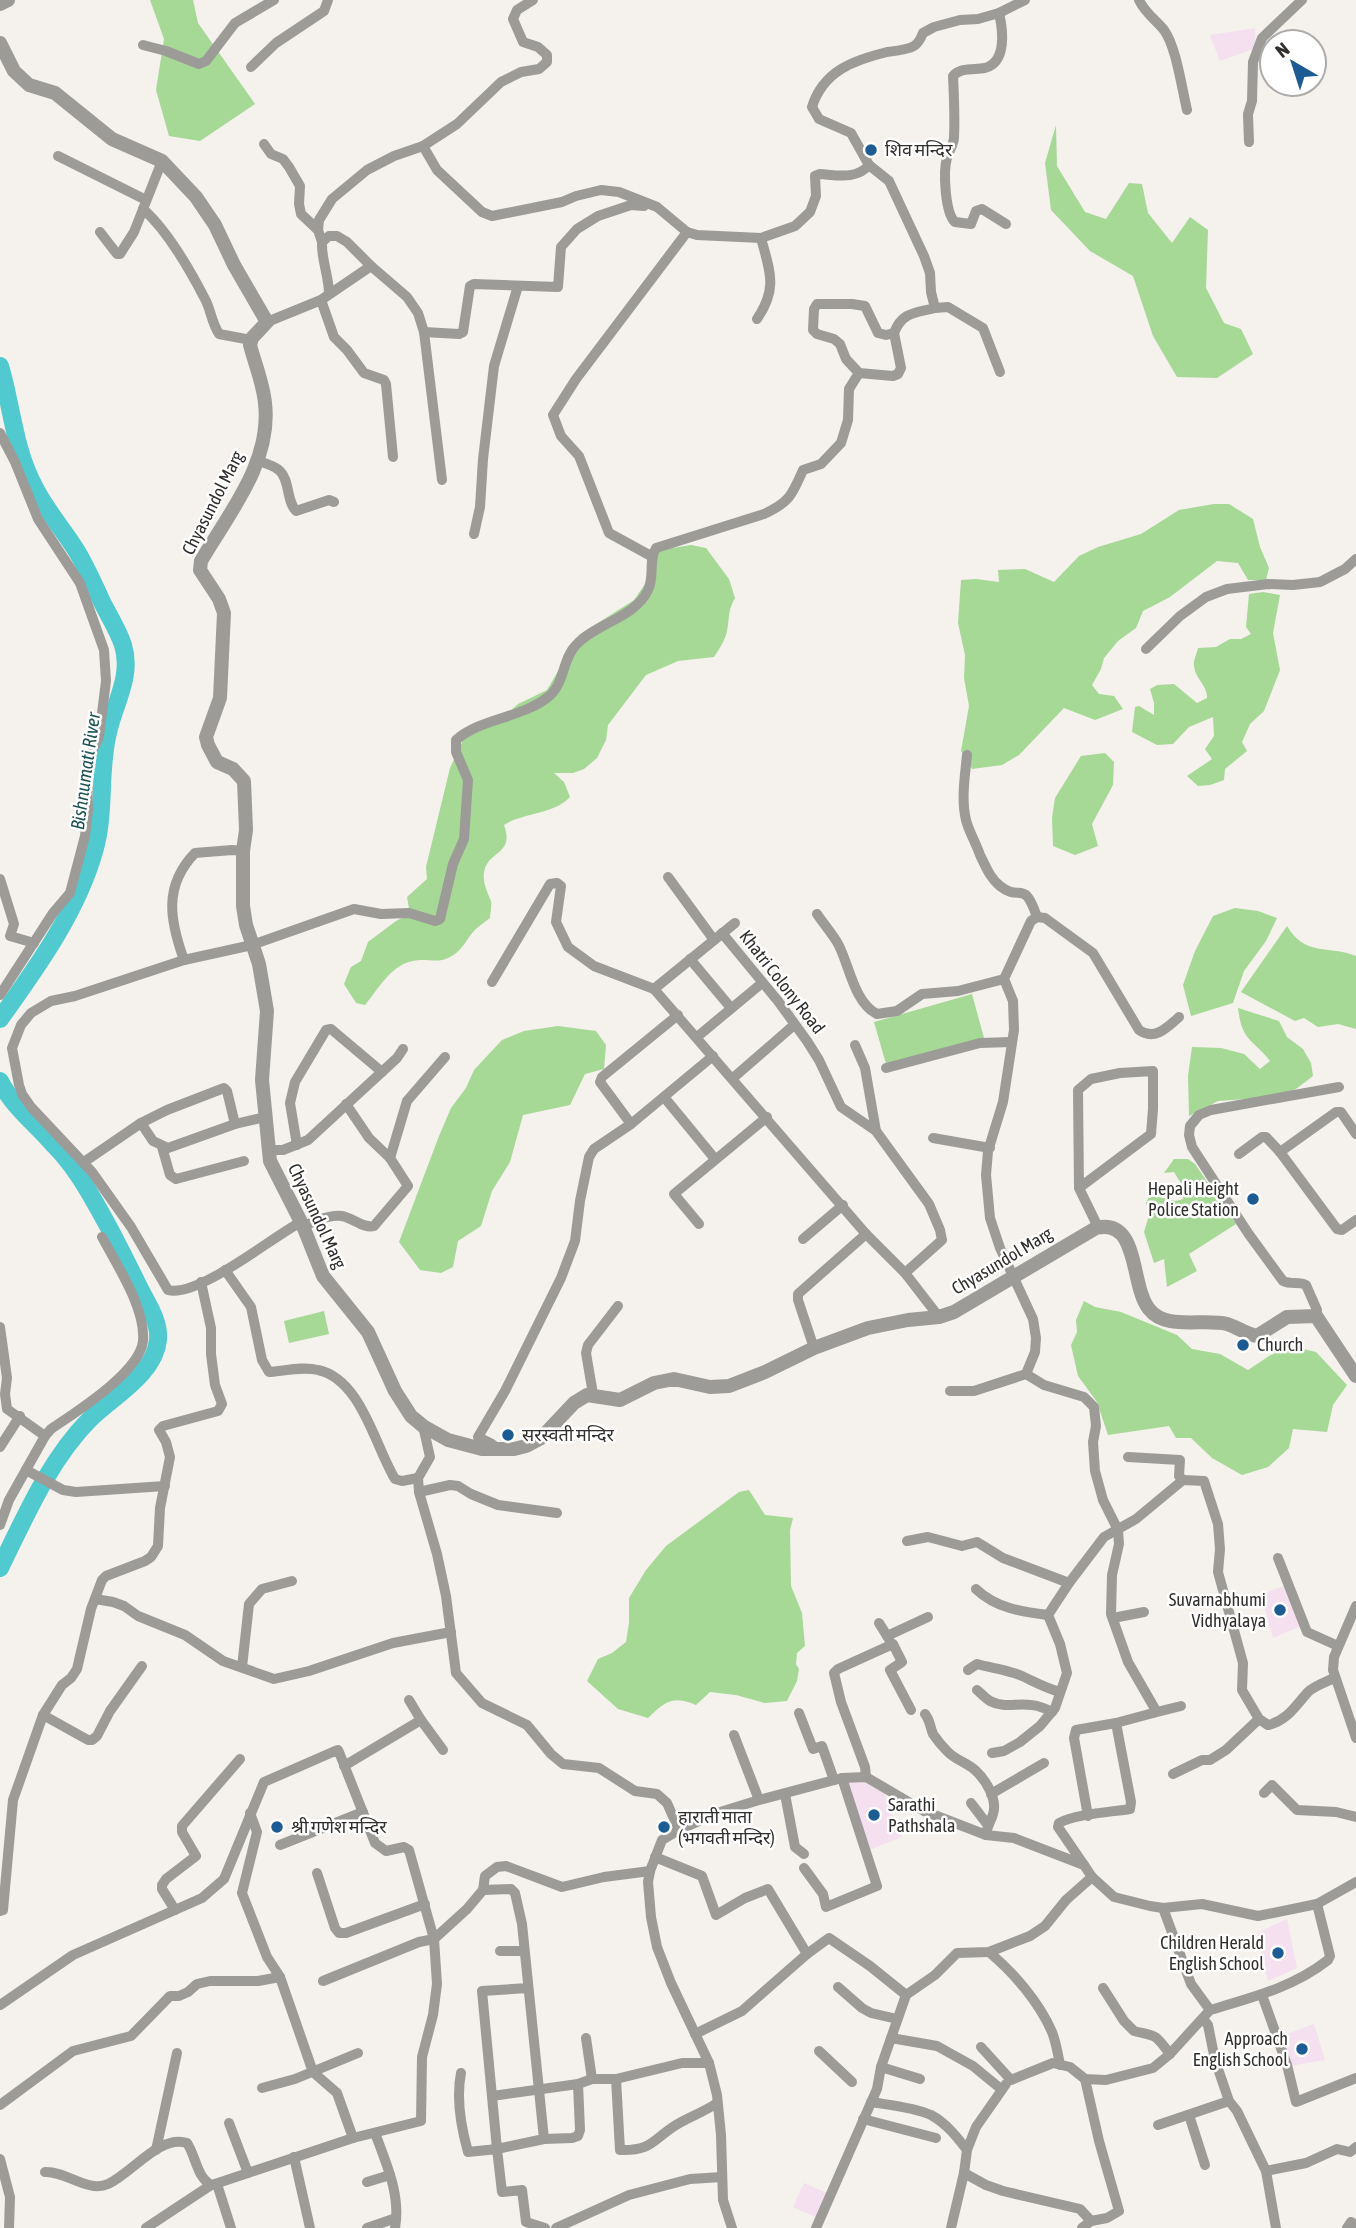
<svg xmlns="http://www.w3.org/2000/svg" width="1356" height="2228" viewBox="0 0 1356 2228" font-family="'Asap Condensed','Noto Sans Devanagari',sans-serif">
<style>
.education{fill:#f5e0ef}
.green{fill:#a6d896}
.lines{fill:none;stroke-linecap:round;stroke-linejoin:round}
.river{stroke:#50cacf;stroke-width:18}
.minor{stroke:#9c9b98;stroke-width:10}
.tertiary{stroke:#9c9b98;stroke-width:14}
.poi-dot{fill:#1d5c92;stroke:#fff;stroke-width:2.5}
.labels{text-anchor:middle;stroke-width:5;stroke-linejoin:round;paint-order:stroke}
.poi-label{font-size:18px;fill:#312f2d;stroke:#fff;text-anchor:start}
.street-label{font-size:18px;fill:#312f2d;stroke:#fff}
.water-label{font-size:19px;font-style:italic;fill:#1d5254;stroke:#fff}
</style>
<rect width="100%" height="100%" fill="#f5f1ec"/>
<g class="education">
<polygon points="1255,28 1256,48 1220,61 1210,35"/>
<polygon points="1284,1586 1301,1626 1273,1638 1261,1594"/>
<polygon points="861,1780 884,1793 902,1837 867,1851 844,1781"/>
<polygon points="1287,1919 1297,1968 1268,1981 1257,1933"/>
<polygon points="1314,2024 1325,2060 1290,2066 1279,2037"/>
<polygon points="804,2183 827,2193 816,2217 793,2207"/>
</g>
<g class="green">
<polygon points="150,0 193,0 198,23 255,104 200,141 169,136 156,90 164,39"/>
<polygon points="1056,125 1057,166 1085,212 1106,219 1129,183 1142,184 1148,213 1172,243 1190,217 1208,230 1206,288 1224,323 1241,329 1253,354 1217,378 1177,377 1153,336 1133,276 1090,251 1051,210 1045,163"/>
<polygon points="1214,504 1229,504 1253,519 1260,547 1269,568 1266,580 1248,580 1238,563 1217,561 1170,597 1143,611 1136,628 1118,641 1104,658 1101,669 1092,685 1099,694 1114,696 1123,709 1095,720 1064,708 1019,755 1002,765 972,769 961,751 969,706 964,678 965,655 958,623 961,580 976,579 999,582 998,570 1025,569 1054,582 1079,556 1098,547 1141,534 1179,510"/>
<path d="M691,545L706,548L729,579L735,598C727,612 730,618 727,631C725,641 719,649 714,657L678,661L646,675L608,725L606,740L597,758L584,769L573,773H554L564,782L570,797C553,815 524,812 504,825C514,853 492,850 485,868C481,880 487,891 491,901C492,906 490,913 490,918C484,923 477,927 473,932C467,939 463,948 455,954C438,966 430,957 413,961C391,965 379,988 365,1005L356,1003L344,984L351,967L361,961L368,942L396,921L410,914L407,897L427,879L426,867L450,768L464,738L508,713L518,704L547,690L579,635L634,600L650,577L659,550Z"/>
<path d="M1263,592L1280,595L1273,633L1280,670L1264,711L1250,724L1242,742L1247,751L1225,769L1224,780L1210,785L1198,786L1187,776L1212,759L1205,749L1214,736L1213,717L1189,727L1173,744L1157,745L1132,732L1135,707L1139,706L1154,715V703L1150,689L1157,685L1174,684L1197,703L1207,698C1208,686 1195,679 1194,666C1193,661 1197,653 1198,648L1216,647L1230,639H1241L1251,634L1246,627L1249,594Z"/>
<polygon points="1105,753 1114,762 1113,785 1092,824 1098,846 1075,855 1053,846 1052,818 1055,798 1081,756"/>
<polygon points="1235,908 1258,911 1277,918 1266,941 1244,971 1233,1003 1191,1016 1183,985 1195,951 1213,916"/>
<path d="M1287,926C1305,957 1329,945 1356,956V1029L1338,1024L1318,1027L1304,1018L1295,1021L1241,992Z"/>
<polygon points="972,994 984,1038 886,1064 874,1022"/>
<path d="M1238,1008L1279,1021L1287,1037L1303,1049L1311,1063L1313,1076L1296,1089L1273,1097L1218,1101L1189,1116L1188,1076L1192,1047L1221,1048L1244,1054L1260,1069L1270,1061C1252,1038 1242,1042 1238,1008Z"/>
<polygon points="558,1026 596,1031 606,1045 604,1069 585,1074 570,1105 523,1115 510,1162 492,1191 481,1226 458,1241 453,1267 441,1273 420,1270 399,1242 439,1136 451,1108 466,1088 474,1070 502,1040 524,1031"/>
<polygon points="1174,1159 1188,1159 1195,1164 1236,1224 1189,1254 1197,1271 1167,1287 1164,1259 1154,1263 1144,1232 1150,1212 1146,1203 1150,1195 1176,1201 1183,1199 1182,1185 1174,1172 1164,1173"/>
<polygon points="1084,1301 1095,1307 1121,1312 1177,1335 1192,1349 1220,1354 1248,1370 1269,1356 1290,1346 1316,1352 1347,1385 1333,1405 1327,1432 1293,1429 1289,1448 1268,1467 1242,1475 1212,1458 1191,1438 1176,1438 1169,1426 1108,1435 1097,1402 1078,1376 1071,1345 1077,1332 1076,1320"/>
<polygon points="324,1311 329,1334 289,1343 284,1321"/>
<path d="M749,1490L765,1515L793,1518L790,1530L791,1586L802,1613L805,1646L797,1653L796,1664L799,1669L797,1681L787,1701L765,1703L736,1695L710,1692L696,1705C672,1695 665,1702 648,1718L618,1709L587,1681L598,1659L612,1653L626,1642L629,1623V1598L646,1570L666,1546L739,1492Z"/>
</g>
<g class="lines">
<g class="river">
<path d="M0,366C12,406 14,450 35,488C46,510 63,529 76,550C86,566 94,585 102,602C109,616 118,630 123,645C133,678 113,705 107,737C99,774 105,812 95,848C78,911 37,967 0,1019"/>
<path d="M0,1081C13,1107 35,1123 54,1145C68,1159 79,1175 89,1192C106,1221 121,1250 136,1281C144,1299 160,1319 158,1340C155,1374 112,1397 90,1419C50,1459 25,1517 0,1568"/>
</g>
<g class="minor">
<path d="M1139,0C1145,13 1155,19 1164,30C1176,46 1182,89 1187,110"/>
<path d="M999,13C1003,30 1007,62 985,68C974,70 961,67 953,76C954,96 955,117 954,137C954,145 949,150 947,158C943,171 945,213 955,222L971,224L976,211L982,209L1006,224"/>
<polyline points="143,45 166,51 199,64 206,61 235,23 274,0"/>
<polyline points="251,67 276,43 324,11 328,0"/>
<polyline points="1249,142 1248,114 1252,101 1253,62 1262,38 1302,0"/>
<polyline points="264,144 271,154 283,159 289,167 300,186 299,204 301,214 318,230"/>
<path d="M423,146L437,170L482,212L492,216L562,202L576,196L601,190L619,192L657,207L687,232L697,235L761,238L795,226L810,212L816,196L815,176L820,174C836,175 857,180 869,165"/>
<polyline points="58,156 146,200"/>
<path d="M143,209C167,230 190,270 205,299C211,310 211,321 219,334L251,340"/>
<polyline points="100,232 117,254 120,254 134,232 162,161"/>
<polyline points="322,242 318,230 319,220 332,199 367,170 394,156 423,146 457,124 501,82 521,72 539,69 547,62 547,55 538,47 523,42 513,19 517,10 533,0"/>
<path d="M329,294C329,276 321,259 322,242L329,236H337L347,242L371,266L407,297L418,313L424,332L442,480"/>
<polyline points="321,300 334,337 347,350 364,373 384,380 386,384 393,457"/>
<polyline points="935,308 948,307 983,328 1000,372"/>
<path d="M757,319C778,288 770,272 761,238"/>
<polyline points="267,322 321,300 371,266"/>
<polyline points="424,332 459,334 463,332 470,286 474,284 558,287 561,247 577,229 598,216 631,205 644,206"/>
<polyline points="859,373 893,376 898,374 901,368 894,333"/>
<polyline points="0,433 15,462 38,519 80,583 104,650 106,681 99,737 91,754 87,775 88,810 85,836 70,893 53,913 0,995"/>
<path d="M258,461C265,463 275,466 280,471C290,481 286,500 296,511L329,500L334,502"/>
<polyline points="474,534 480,507 483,459 494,366 518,286"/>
<polyline points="651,556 609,533 579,456 561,436 553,415 576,379 687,232"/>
<polyline points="1146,649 1180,616 1206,597 1227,589 1268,584 1293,585 1320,582 1345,569 1356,559"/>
<path d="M967,755C965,776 961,799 966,820C969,832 976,843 980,855C986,867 990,878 1000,886C1021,903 1023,877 1037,917"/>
<polyline points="668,877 714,940"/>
<polyline points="0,879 14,924 10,936 34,943"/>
<path d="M817,914C823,923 831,932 837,942C849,962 853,1002 877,1014L897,1011L922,994L958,991L1004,979"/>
<polyline points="722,933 778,1001 807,1041 819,1060 841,1107 876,1131 929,1204 940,1230 942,1240 905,1273"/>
<polyline points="690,959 731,1008"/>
<path d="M184,960C170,921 163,886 195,853L232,850L243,851"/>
<polyline points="492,982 550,884 557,883 561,886 556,922 568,947 594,966 654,989 866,1234 905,1273 939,1317"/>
<polyline points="654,989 735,923"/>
<polyline points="697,1037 762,983"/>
<polyline points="855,1045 865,1068 876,1131"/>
<polyline points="886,1068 980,1043 1011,1042"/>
<polyline points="733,1078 794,1025"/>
<polyline points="664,1097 715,1159"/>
<polyline points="141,1123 167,1110 224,1088 227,1091 235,1124"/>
<polyline points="631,1124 600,1082 602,1077 678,1015"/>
<polyline points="933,1138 990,1148"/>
<polyline points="297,1145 290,1103 295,1082 326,1030 331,1029 382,1072"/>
<polyline points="162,1147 170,1175 176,1179 244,1161"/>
<polyline points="270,1150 283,1150 308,1140 397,1058 403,1049"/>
<polyline points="1280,1152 1336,1112 1341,1112 1356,1134"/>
<polyline points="1239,1154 1262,1137 1266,1137 1280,1152 1337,1229 1342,1230 1356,1220"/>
<polyline points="390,1158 407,1101 445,1057"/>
<polyline points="84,1162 141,1123 153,1141 168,1148 235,1124 265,1117"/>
<polyline points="1079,1188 1151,1134 1153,1109 1153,1071 1120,1073 1091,1079 1078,1090 1079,1188 1098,1227"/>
<path d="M301,1222C272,1237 198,1298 168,1290L131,1227L92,1172L31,1107L22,1094L19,1085L12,1048L21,1025L31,1013L51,1001L75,996L184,960L252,945L354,909L381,914L409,913L435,921L440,919L453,864L464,839L468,780L456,752V740C481,718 522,718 548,697C565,684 562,659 576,645C596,623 635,618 648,590C655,576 648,561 656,548L764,514C790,502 792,495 803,470L821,464L841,443L848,420L849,389L859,373L846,359L840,344L834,339L817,334L813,330L814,309L817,304H852L865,306L878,333L886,335L894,333C902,312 915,313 935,308L931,292L930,273L924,256L889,181L869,165L851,133L819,119L812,107C823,71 854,60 887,52C895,51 907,50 914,46C919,43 921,38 923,33L934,27L960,20L978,19L999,13L1025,0"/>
<polyline points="699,1224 674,1194 767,1117"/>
<path d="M303,1226C315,1222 329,1214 342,1216C353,1218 364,1229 374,1226L408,1186L390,1158L369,1138L346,1104"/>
<polyline points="803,1239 843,1205"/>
<path d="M225,1270L251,1307L262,1360L269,1372C284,1371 303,1366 318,1370C361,1379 375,1446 395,1479L402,1481L418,1478"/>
<path d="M1316,1316L1317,1310L1306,1285C1299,1281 1291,1285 1283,1281L1248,1233L1192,1147L1189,1135L1190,1126L1199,1115L1211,1110L1339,1087"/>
<polyline points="0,1327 7,1378 5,1394 7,1409 45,1436"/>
<polyline points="814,1348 798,1300 798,1294 866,1234"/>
<polyline points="950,1391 974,1391 1026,1374"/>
<polyline points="593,1394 586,1353 588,1345 618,1306"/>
<polyline points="423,1426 430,1457 418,1478 419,1492 437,1554 446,1596 456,1673 482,1703 527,1725 551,1754 563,1764 599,1768 635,1791 657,1794 667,1803 679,1830"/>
<polyline points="0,1447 20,1416"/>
<polyline points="498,1449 492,1444 478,1437 505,1391 561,1278 575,1241 580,1201 589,1157 594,1149 631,1124 713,1056"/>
<polyline points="1128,1457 1180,1460 1179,1476 1183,1480"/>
<polyline points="26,1470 63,1490 76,1492 165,1486"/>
<polyline points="419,1492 450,1485 458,1486 471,1494 498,1505 557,1513"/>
<path d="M0,1525L9,1500L45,1436L51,1429C76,1412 140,1372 143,1341C146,1309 117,1265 102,1237"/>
<path d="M907,1541L928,1537L962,1546L977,1542L1003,1558L1069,1583L1104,1537L1136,1519L1183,1480L1204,1481L1218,1524L1220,1549L1218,1572L1243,1663L1242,1690L1259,1719L1268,1725C1287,1721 1296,1705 1308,1692C1314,1686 1326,1682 1334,1678"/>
<polyline points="1278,1558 1307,1632 1338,1646"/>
<path d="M976,1589C996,1608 1022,1612 1048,1615"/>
<polyline points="95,1599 113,1602 124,1606 138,1616 185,1635 223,1661 274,1679 309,1671 393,1643 451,1632"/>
<polyline points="1356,1606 1334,1657 1333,1670 1356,1738"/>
<polyline points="1113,1618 1144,1612"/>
<polyline points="879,1623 889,1639"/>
<polyline points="887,1636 928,1617"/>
<polyline points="242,1667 249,1604 262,1589 292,1581"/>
<path d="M968,1670L977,1664C991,1668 1009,1670 1022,1676C1035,1682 1046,1688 1060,1692"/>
<path d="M977,1690C981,1693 985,1698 990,1701C1009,1711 1026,1697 1052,1712"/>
<polyline points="409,1700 421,1720"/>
<polyline points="799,1713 813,1749 822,1746 834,1780"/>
<polyline points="1153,1713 1181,1706"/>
<path d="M925,1714C930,1720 930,1727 933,1734C937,1740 942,1746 947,1751C955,1760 966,1762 975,1770C985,1779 998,1799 993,1814C991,1822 987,1825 986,1835"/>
<polyline points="43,1715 88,1740 92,1740 97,1736 110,1711 142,1666"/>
<path d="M1116,1723L1153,1713L1155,1709L1128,1662L1111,1614L1112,1575L1119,1544L1118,1530L1103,1500L1095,1471L1093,1442L1096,1426L1094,1407L1084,1397L1044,1385L1026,1374L1035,1352L1036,1338L1033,1319L1000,1248L990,1218L986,1175L988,1151L1003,1102L1014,1030L1013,1001L1004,979L1031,921L1037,917L1045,918L1093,953L1139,1030C1154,1041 1167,1028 1179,1017"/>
<polyline points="734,1735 759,1800"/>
<polyline points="992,1753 1004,1751 1020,1742 1040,1726 1055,1708 1067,1673 1060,1644 1048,1615 1069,1583"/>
<polyline points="344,1766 421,1720 443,1750"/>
<polyline points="1173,1774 1202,1760 1210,1760 1226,1750 1259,1719"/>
<polyline points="866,1777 865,1767 841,1702 834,1673 838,1669 893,1644 902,1662 890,1670 911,1710"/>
<polyline points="1264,1793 1272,1785 1297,1810 1336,1812 1356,1817"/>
<polyline points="785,1794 795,1847 804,1854"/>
<polyline points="991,1794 1044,1763"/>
<polyline points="971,1803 987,1824"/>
<polyline points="250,1813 257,1832 242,1893 267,1957 280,1977 313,2072 337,2093 353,2138"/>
<polyline points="280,1845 363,1812"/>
<polyline points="655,1857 702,1876 716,1915 745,1898 768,1889 807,1954"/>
<path d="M1084,1865L1058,1827L1059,1823C1075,1814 1111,1812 1130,1809L1131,1802L1116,1723L1076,1730L1074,1738L1088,1816"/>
<polyline points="804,1868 823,1894 826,1907 877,1886 842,1778"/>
<polyline points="317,1873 335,1928 339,1933 346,1933 425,1904"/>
<polyline points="483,1890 511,1889 515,1893 522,1924 544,2139 497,2149 482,1991 528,1988"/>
<polyline points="175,1910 162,1889 162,1885 166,1879 196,1856 182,1832 182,1826 240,1759"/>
<polyline points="0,1911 3,1910 13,1800 43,1715 62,1685 71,1678 77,1669 91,1609 102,1580 106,1576 145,1561 151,1557 158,1546 160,1508 170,1457 166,1442 159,1430 163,1426 218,1411 222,1404 215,1385 211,1354 211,1328 201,1282"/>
<polyline points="500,1951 523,1951"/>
<path d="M989,1952C1014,1973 1039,2002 1052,2032C1056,2042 1058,2054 1060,2065"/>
<polyline points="323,1981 419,1942 434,1939 467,1909 483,1890 485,1876 497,1867 506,1866 562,1887 604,1877 650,1871"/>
<polyline points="838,1987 862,2008 871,2013 897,2019"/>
<path d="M1103,1988L1124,2021L1134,2031C1158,2037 1154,2033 1170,2054"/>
<polyline points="1262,1995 1287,2065 1296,2102 1356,2078"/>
<path d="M0,2005L73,1955L202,1898L224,1879L264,1782L335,1751L338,1750L339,1752L375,1843L386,1851L404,1847L409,1850L434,1939L437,1984L433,2015L422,2057L421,2121L353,2138L212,2185C197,2179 196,2156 187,2143C160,2134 132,2173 108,2184C88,2193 66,2171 45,2172"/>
<path d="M1210,2010C1251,1998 1294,1987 1328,1960L1330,1956L1317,1904"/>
<polyline points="1203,2019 1208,2025 1215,2060 1229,2101 1237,2111 1266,2171 1276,2228"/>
<polyline points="695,2034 742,2011 807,1954 829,1938 870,1966 906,1995"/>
<polyline points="586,2038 592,2079"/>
<polyline points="891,2038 937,2046 973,2066 1001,2089"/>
<polyline points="981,2047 1011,2080 1053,2063 1070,2067 1085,2079 1106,2080 1153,2068 1170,2054 1210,2010 1191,1984 1163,1908"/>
<polyline points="819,2051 852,2082"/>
<polyline points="881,2067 920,2079"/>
<path d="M461,2073C456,2098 461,2127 468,2152L497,2149L502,2192L522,2190L526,2222L545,2228"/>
<path d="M616,2079L620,2150C652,2151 652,2140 676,2125C689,2117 704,2112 717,2103"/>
<polyline points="1085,2079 1099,2141 1119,2211 1107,2218 1091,2221"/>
<polyline points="262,2088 295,2079 358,2053"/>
<polyline points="492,2096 578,2084 592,2079 616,2079 682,2063 709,2063"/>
<path d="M871,2102C889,2105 913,2107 931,2115C946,2123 957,2137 967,2150L964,2173L986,2185L1003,2191L1080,2209L1091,2221L1082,2228"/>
<polyline points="0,2105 73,2051 131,2036 170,1996 179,1996 188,1992 197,1984 210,1981 258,1981 280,1977"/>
<polyline points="1189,2115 1205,2165"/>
<polyline points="863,2119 936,2138"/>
<polyline points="229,2123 248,2173"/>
<polyline points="1158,2125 1229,2101"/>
<path d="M375,2133C386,2163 401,2195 395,2228"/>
<polyline points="544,2139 572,2138 578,2136 580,2130 578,2084"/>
<polyline points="156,2150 177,2053"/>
<polyline points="967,2150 976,2127 1006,2084"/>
<polyline points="294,2157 310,2228"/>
<polyline points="0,2159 10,2197 9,2228"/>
<polyline points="1266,2171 1306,2163 1337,2149 1350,2152 1356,2147"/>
<polyline points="367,2182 390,2175"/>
<polyline points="217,2184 231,2228"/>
<polyline points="146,2228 211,2185"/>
<polyline points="367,2228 396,2218"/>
<polyline points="556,2228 629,2195 690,2179 722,2177"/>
<polyline points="732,2228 723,2200 721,2135 717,2095 709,2063 671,1983 657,1947 651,1917 648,1882 650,1871 662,1840 679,1830 717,1813 759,1800 842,1778 866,1777 924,1811 986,1835 1014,1838 1084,1865 1092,1877 1114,1897 1150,1906 1163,1908 1202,1904 1258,1916 1317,1904 1356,1882"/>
<polyline points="816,2228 877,2089 881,2067 906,1995 935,1975 957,1953 989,1952 1030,1936 1045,1926 1066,1900 1092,1877"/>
<polyline points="951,2228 964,2173"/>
<polyline points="1347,2228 1351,2222 1356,2225"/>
</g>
<g class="tertiary">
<polyline points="0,4 8,0"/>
<path d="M0,43L14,71L29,85L55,93L112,139L162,161L196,197L215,225L234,265L267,322L252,338L250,345C255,364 263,383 265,403C272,462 229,513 201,561L200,570L219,599L224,613L220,698L206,737L208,745L217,762L233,769L244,781L246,830L243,851V906L246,925L259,964L267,1011L262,1080L270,1161L303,1226L323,1276L368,1332L395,1391L411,1416L423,1426L448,1440L482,1449H514L526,1446L541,1438L574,1403L587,1395L620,1400L654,1383L674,1379L710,1387L729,1386L765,1372L814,1348L868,1328L908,1320L939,1317L954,1312L1096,1228C1140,1217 1130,1286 1149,1309C1166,1331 1202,1318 1227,1324C1237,1327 1246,1334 1257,1336L1287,1317L1316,1316L1356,1376"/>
</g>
</g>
<g class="poi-dot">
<circle cx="871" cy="150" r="7"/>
<circle cx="1253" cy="1199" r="7"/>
<circle cx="1243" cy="1345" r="7"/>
<circle cx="508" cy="1435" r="7"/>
<circle cx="1280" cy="1610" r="7"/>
<circle cx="874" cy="1815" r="7"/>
<circle cx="277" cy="1827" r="7"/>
<circle cx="664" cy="1827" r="7"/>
<circle cx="1278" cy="1953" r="7"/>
<circle cx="1302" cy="2049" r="7"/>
</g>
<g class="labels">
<g class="poi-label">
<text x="885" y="156">शिव मन्दिर</text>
<text x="1239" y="1195" text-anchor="end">Hepali Height<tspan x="1239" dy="21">Police Station</tspan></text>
<text x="1257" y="1351">Church</text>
<text x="522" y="1441">सरस्वती मन्दिर</text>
<text x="1266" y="1606" text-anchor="end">Suvarnabhumi<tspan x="1266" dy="21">Vidhyalaya</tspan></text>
<text x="888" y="1811">Sarathi<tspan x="888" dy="21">Pathshala</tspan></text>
<text x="678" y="1823">हाराती माता<tspan x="678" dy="21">(भगवती मन्दिर)</tspan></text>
<text x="291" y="1833">श्री गणेश मन्दिर</text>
<text x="1264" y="1949" text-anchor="end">Children Herald<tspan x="1264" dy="21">English School</tspan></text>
<text x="1288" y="2045" text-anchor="end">Approach<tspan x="1288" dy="21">English School</tspan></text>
</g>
<g class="street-label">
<text transform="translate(213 503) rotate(-63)" y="6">Chyasundol Marg</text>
<text transform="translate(782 982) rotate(52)" y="6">Khatri Colony Road</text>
<text transform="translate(317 1216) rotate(65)" y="6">Chyasundol Marg</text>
<text transform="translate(1002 1261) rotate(-31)" y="6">Chyasundol Marg</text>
</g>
<g class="water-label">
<text transform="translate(85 771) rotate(-82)" y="7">Bishnumati River</text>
</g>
</g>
<g transform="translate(1293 63) rotate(321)"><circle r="33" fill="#ffffff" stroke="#adacab" stroke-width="2"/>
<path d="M0-5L12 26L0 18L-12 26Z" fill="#1d5c92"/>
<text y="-10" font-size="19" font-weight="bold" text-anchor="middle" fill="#312f2d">N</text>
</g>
</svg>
